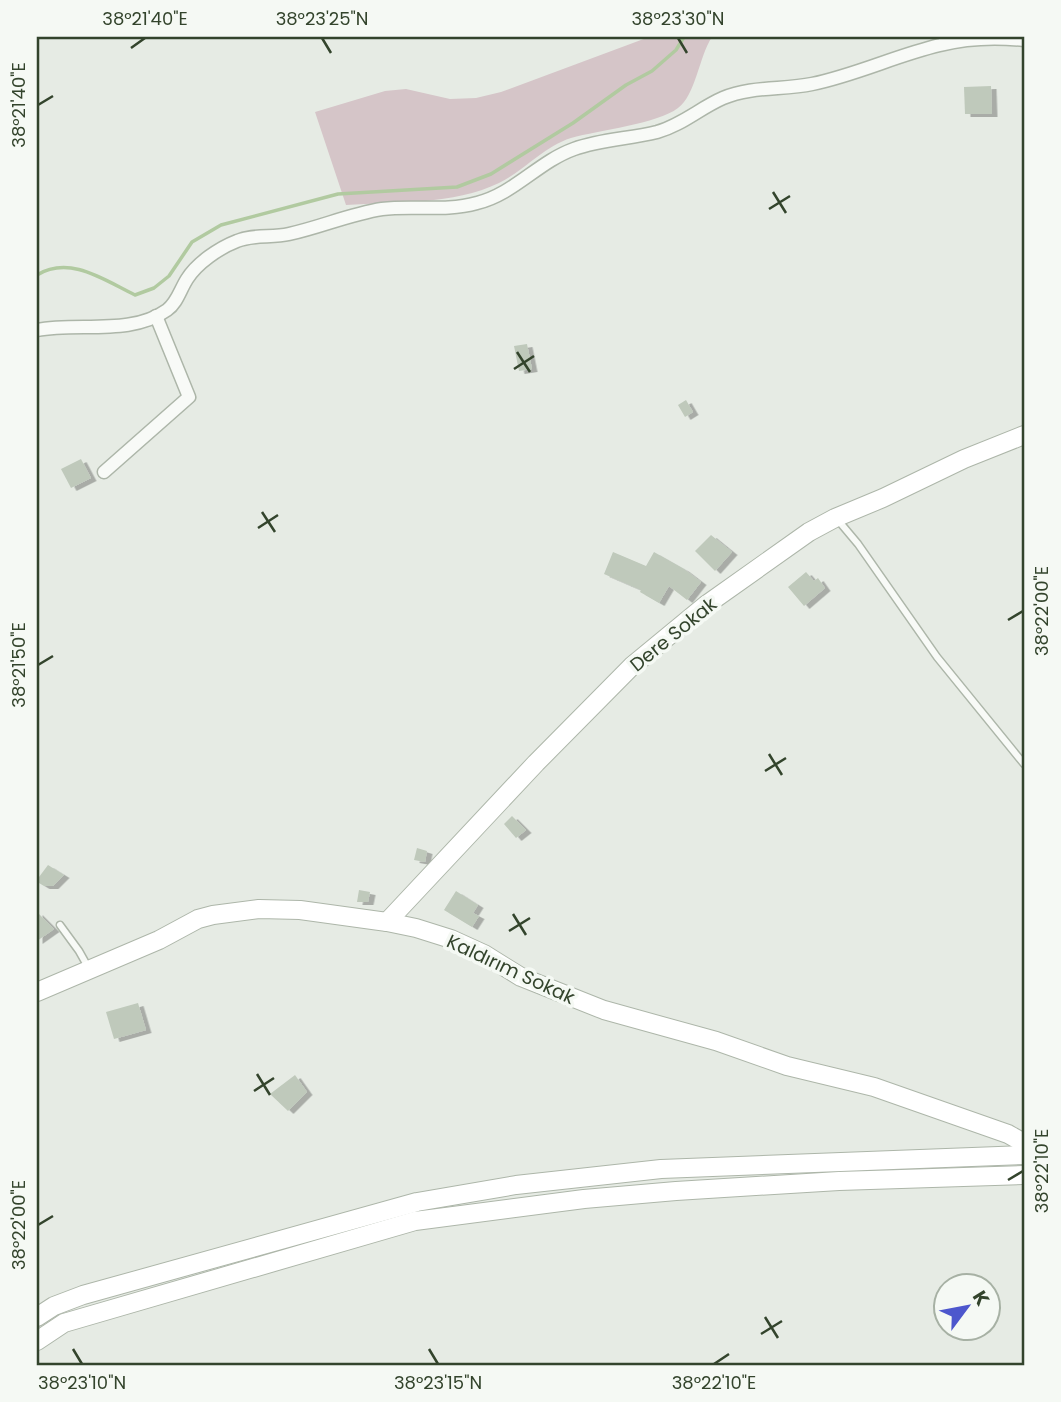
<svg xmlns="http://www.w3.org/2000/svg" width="1061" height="1402" viewBox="0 0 1061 1402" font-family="Poppins,sans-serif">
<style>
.green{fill:#d5c5c8}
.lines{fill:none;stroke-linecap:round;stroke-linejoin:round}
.stream{stroke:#b1caa0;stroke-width:3.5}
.building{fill:#bfc9bb;filter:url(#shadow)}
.lane-casing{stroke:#adb6a9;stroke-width:9}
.street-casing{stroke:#adb6a9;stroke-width:15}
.secondary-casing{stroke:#adb6a9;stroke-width:20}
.lane{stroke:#f8faf7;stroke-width:6}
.street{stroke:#f8faf7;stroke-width:12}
.secondary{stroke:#fff;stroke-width:18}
.ticks{fill:none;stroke:#33442c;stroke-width:2.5}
.labels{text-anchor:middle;stroke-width:7;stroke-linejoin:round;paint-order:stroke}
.street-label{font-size:19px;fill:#33442c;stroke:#f5f9f4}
.neatline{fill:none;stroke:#33442c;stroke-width:2.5}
.ticks-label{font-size:18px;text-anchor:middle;fill:#33442c}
</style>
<defs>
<filter id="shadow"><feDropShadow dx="5.5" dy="3" stdDeviation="0" flood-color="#0004"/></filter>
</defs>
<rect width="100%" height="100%" fill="#e6ebe4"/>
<path class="green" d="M649,37H712C699,56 696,95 678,108C657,124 599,130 571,138C543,147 524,171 499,183C453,205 396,202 346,205L315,112L385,91L406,89L450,99L476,98L501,92Z"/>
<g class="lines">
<path class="stream" d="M37,275C70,255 104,280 135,295L154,288L169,276L192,242L221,225L338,194L457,187L491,174L573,123L626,85L652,71L676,50L684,37"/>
</g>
<g class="building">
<polygon points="991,86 992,114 965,114 964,87"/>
<polygon points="527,344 532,369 519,371 514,346"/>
<polygon points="686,400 693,412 685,417 678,405"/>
<polygon points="81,459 91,478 71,488 61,469"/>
<polygon points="711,535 732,552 715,571 695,551"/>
<polygon points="613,552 646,566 654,552 684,569 701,582 687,600 669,586 659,603 640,592 641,590 604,574"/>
<polygon points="806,572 814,581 818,578 825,588 804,606 788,587"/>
<polygon points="512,816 526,830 516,838 504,824"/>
<polygon points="417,848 427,851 425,862 414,860"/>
<polygon points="48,865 64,875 53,886 44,886 39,883 39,877"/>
<polygon points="359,890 370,892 368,902 357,902"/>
<polygon points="456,891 478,905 473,913 479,916 472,927 444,910"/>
<polygon points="37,912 54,929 37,941"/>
<polygon points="138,1003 146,1030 114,1039 106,1012"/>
<polygon points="295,1075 307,1092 288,1111 270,1094"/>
</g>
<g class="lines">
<defs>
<g id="lane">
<polyline points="837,519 858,544 937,657 1024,764"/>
<polyline points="60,925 79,951 88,967"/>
</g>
<g id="street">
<path d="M37,330C78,322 131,336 167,310C177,303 180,290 187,279C197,263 219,248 237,241C253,234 272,238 289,234C321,227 350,214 382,209C414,205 445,212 477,203C514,194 538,162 574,149C601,139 629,139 657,132C682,125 700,108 723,98C751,86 783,90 812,84C856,75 897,55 940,45C967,38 996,37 1024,40"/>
<polyline points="104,472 189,397 156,316"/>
</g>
<g id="secondary">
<polyline points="387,922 536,763 632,666 706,605 809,532 835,518 883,498 964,459 1024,435"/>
<polyline points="37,992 159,940 198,919 213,915 259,909 300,910 387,922 416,928 451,939 484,954 521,977 604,1010 716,1041 787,1066 874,1087 1008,1134 1024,1143"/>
<polyline points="37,1317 54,1306 83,1295 417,1202 516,1185 661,1169 1024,1155"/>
<polyline points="37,1341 64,1323 415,1221 584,1199 676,1191 839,1181 1024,1175"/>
</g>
</defs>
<use href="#lane" class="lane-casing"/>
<use href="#street" class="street-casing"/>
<use href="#secondary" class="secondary-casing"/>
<use href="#lane" class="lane"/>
<use href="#street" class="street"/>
<use href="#secondary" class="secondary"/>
</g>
<path class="ticks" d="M322,38L331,53M678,38L687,53M131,48L145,38M38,105L53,96M773,192L786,213M769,209L790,196M517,352L530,372M514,369L534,356M262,512L275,532M258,528L278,515M1008,620L1023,611M38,665L53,656M769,754L782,775M765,771L786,758M513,914L526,935M509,931L530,918M257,1074L270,1095M254,1091L274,1078M1008,1180L1023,1171M38,1225L53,1216M765,1317L778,1338M761,1334L782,1321M73,1349L82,1364M429,1349L438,1364M714,1364L729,1354"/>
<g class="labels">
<g class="street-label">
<text transform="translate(673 634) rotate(-39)" y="7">Dere Sokak</text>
<text transform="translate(511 969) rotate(25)" y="7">Kaldırım Sokak</text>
</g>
</g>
<rect width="1061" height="1402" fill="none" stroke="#f5f9f4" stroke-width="77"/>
<g transform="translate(967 1307) rotate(58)"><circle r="33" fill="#f5f9f4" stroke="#a7b1a4" stroke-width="2"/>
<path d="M0-5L12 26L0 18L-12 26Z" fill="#4d57cd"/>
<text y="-10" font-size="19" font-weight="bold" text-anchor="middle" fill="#33442c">K</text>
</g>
<rect x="38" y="38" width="985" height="1326" class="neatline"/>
<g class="ticks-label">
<text x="145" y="25">38°21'40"E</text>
<text x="322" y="25">38°23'25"N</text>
<text x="678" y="25">38°23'30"N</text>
<text transform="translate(19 105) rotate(-90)" y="6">38°21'40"E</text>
<text transform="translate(1042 611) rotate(-90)" y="6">38°22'00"E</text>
<text transform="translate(19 665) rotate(-90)" y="6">38°21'50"E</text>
<text transform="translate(1042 1171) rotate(-90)" y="6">38°22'10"E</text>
<text transform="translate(19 1225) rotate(-90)" y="6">38°22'00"E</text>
<text x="82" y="1389">38°23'10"N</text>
<text x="438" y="1389">38°23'15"N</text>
<text x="714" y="1389">38°22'10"E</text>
</g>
</svg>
